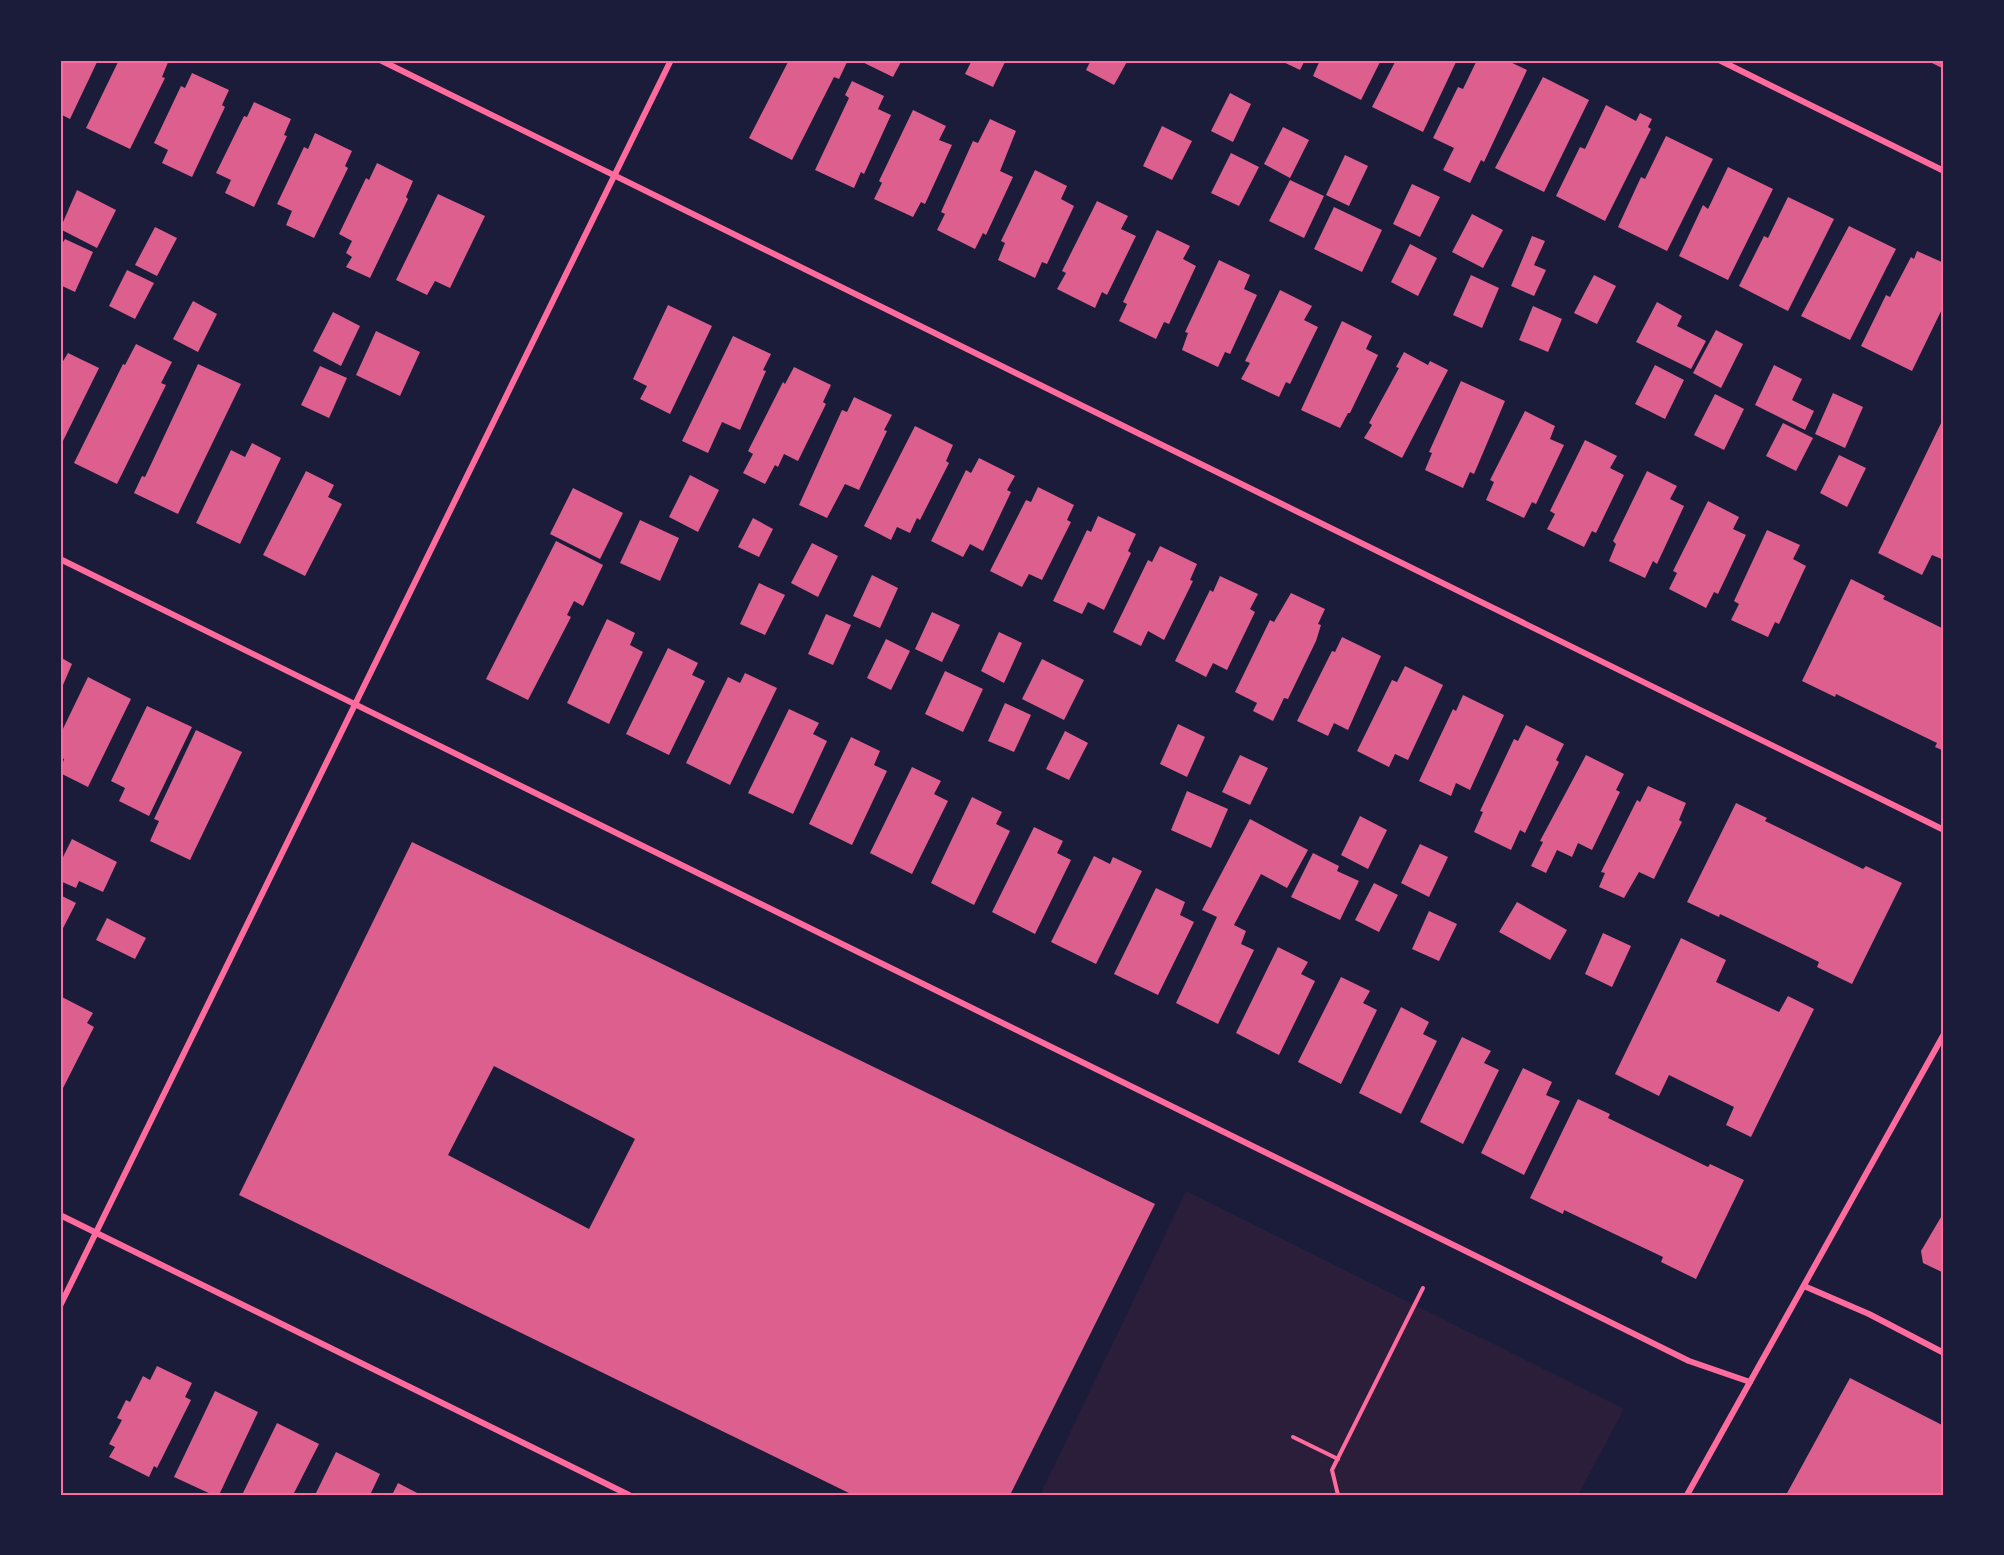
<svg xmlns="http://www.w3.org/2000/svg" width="2004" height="1555" viewBox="0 0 2004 1555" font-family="'Titillium Web',sans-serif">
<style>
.green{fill:#2a1e3b}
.building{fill:#dd5f8e;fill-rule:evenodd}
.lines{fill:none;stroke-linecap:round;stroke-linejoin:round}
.path{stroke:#ff6b9d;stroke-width:4}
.minor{stroke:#ff6b9d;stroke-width:6}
.neatline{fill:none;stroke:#ff6b9d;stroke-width:2}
</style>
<rect width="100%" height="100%" fill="#1b1b3a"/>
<polygon class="green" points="1186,1191 1624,1409 1578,1495 1040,1495"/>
<g class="building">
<polygon points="60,60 98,60 70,119 60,114"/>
<polygon points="119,60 169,60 162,77 165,78 130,149 86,128"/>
<polygon points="789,60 848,60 839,79 834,77 792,160 749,138"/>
<polygon points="858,60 902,60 893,77"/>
<polygon points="972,60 1006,60 993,87 965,74"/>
<polygon points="1091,60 1128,60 1114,85 1086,70"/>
<polygon points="1279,60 1305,60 1300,70"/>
<polygon points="1320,60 1381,60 1361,100 1313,76"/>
<polygon points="1396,60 1457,60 1423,132 1372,107"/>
<polygon points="1477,60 1506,60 1527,70 1484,162 1481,160 1470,183 1443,170 1454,148 1433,138 1458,87 1463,89"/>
<polygon points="1926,60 1944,60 1944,69"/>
<polygon points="192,73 229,90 222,105 225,107 192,177 162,163 168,150 154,143 181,86 185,88"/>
<polygon points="1543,77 1589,100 1544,192 1495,168"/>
<polygon points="852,81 884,96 878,109 891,115 864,174 861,172 854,188 815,170 849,98 845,95"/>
<polygon points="1230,93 1251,104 1233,142 1211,131"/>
<polygon points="254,102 291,119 284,135 287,136 254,207 225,193 231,180 216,173 244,116 247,117"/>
<polygon points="1606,105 1636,121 1640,113 1652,119 1648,127 1651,129 1605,221 1556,196 1580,147 1585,149"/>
<polygon points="913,110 946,126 939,140 952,145 925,204 921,202 913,217 874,199 882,183 879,181"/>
<polygon points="990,119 1016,131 1000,171 1013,177 986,235 983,233 975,249 937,230 945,214 941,212 973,141 978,143"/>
<polygon points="1162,126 1192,141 1172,180 1143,166"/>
<polygon points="1283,127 1309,140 1290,178 1264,164"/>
<polygon points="315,133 352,151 345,166 348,168 314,238 286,225 292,211 277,204 304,147 308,149"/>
<polygon points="1666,136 1713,159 1667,251 1618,227 1641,177 1645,179"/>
<polygon points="1231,153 1259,167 1239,206 1211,193"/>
<polygon points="1345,155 1368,166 1349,206 1326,195"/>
<polygon points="377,163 413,181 406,197 408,199 370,278 346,267 352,257 346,253 352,241 339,234 366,178 369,180"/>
<polygon points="1728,167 1773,189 1728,280 1679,256 1703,205 1708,209"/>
<polygon points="1035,170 1067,186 1061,199 1074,206 1047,264 1042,262 1035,278 998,260 1005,243 1001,241"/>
<polygon points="1290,180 1324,196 1304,238 1269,221"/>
<polygon points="1412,184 1440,197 1420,237 1393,224"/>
<polygon points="77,190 116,210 97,248 60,229"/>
<polygon points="438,194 485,216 450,288 435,281 427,295 396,280"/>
<polygon points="1788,197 1834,219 1788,311 1739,286 1764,236 1768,238"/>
<polygon points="1097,201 1128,216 1121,229 1136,236 1107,295 1102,292 1095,308 1057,289 1066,273 1062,271"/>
<polygon points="1334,207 1382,230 1362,272 1314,249"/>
<polygon points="1472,214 1503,230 1483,268 1452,252"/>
<polygon points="1849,226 1896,249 1850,340 1801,316"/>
<polygon points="155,227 177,238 157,276 135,265"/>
<polygon points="1157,230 1190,246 1183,259 1196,266 1169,324 1164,322 1156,339 1119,321 1127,304 1123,302"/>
<polygon points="1532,236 1545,241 1534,265 1546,270 1534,296 1511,286"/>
<polygon points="65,239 93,252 75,292 60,285 60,247"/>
<polygon points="1410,244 1437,258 1418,296 1391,282"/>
<polygon points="1917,251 1944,263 1944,305 1912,371 1861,346 1886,295 1890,297 1911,257 1914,259"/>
<polygon points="1219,260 1250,275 1244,289 1257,295 1230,354 1225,352 1218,367 1182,350 1188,333 1185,332"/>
<polygon points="127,270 154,283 135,319 109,306"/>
<polygon points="1471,275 1499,288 1482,328 1453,315"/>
<polygon points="1594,275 1616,286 1597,324 1574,313"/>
<polygon points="1280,290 1312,306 1304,320 1318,327 1290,384 1286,382 1279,397 1241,379 1250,363 1245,361"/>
<polygon points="193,301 217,314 198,352 173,339"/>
<polygon points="1657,302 1682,316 1677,326 1706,341 1691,369 1636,342"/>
<polygon points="668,305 712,326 670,414 640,399 647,386 633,379"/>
<polygon points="1533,306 1562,319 1548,352 1519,340"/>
<polygon points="333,312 360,326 341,366 313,351"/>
<polygon points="1342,321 1372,336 1366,349 1378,355 1350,413 1348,413 1340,428 1301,410"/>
<polygon points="1716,330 1743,344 1721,388 1693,373"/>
<polygon points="376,331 420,352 400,396 356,375"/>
<polygon points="733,336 771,354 763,370 766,371 740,430 722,422 708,453 682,441"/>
<polygon points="136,344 172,362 161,383 166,385 117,484 74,463 123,364 125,365"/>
<polygon points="1404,352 1428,365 1430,361 1448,370 1402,458 1364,438 1372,425 1369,423 1399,368 1396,367"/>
<polygon points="68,353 99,368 60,447 60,366"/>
<polygon points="198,364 241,384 178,514 134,493 142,476 145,477"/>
<polygon points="1655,365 1684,380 1665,419 1635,404"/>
<polygon points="1774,365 1802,379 1792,400 1814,411 1805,430 1755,405"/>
<polygon points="320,366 347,378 329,418 301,405"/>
<polygon points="794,367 831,385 823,402 826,404 798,461 784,454 778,467 775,465 765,484 743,473 753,454 748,451 783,382 785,384"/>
<polygon points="1461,381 1505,401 1474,474 1470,472 1463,488 1425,470 1432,453 1429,452"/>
<polygon points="1833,393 1863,407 1845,448 1815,434"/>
<polygon points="1715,394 1744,409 1724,450 1694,435"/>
<polygon points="854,397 892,415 884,430 887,431 859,490 845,484 827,518 799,505 842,410 847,412"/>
<polygon points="1525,411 1555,426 1550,439 1564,445 1536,504 1532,502 1524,518 1486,500 1494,482 1490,480"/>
<polygon points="1944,417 1944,560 1932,555 1922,575 1878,553"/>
<polygon points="1783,423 1813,438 1796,471 1766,456"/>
<polygon points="915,426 953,445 946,461 949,463 920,520 917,518 910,533 897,527 891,540 864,526"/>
<polygon points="1585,440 1617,456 1610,468 1624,475 1596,533 1592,531 1584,547 1547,529 1555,514 1550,511"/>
<polygon points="252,443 281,458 240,544 196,523 231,450 245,457"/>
<polygon points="1839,455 1866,468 1847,507 1820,493"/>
<polygon points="979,458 1015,476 1007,490 1011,492 983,551 970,544 963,557 931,541 966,470 971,473"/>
<polygon points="306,471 334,485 328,497 342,504 305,576 263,555"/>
<polygon points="1647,471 1677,486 1670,499 1684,506 1657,564 1653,561 1645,578 1609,561 1616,544 1613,541"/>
<polygon points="690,475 719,490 698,532 669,517"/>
<polygon points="1038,487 1074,505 1067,520 1071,522 1042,580 1029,574 1022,587 990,571 1026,500 1031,502"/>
<polygon points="573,488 623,513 600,559 550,534"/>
<polygon points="1708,501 1739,517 1733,529 1746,535 1718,594 1714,592 1706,608 1669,589 1677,573 1673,571"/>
<polygon points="1098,516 1136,534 1128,551 1131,553 1104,610 1088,602 1082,614 1053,601 1087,530 1091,532"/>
<polygon points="753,518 773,529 759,557 738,547"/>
<polygon points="640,520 679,538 660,581 620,563"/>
<polygon points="1767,530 1800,545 1793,559 1806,566 1779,624 1775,622 1768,637 1731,620 1739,604 1734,601"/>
<polygon points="556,541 603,565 583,606 574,601 567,615 571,617 528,700 486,679"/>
<polygon points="812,543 838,556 818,597 791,583"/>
<polygon points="1160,546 1197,564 1190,580 1193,581 1164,640 1148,631 1141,646 1113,632 1148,560 1152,562"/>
<polygon points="872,575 898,588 880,628 853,616"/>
<polygon points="1220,576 1258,594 1250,609 1255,612 1227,670 1213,663 1206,677 1175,661 1210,590 1213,592"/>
<polygon points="1851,579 1885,596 1883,599 1944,629 1944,751 1935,747 1937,743 1836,694 1835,697 1802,681"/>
<polygon points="759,583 785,595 765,635 740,624"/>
<polygon points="1291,593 1325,609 1318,624 1321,625 1316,641 1288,699 1284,698 1273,721 1253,711 1257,703 1235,692 1270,620 1274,622"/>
<polygon points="932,612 960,625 942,662 915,649"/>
<polygon points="826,614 851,625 833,665 808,654"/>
<polygon points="607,619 635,633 630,645 643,652 609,724 567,703"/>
<polygon points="999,632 1022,643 1004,683 981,671"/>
<polygon points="1342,637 1381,656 1348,730 1334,723 1328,736 1297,721 1332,651 1335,652"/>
<polygon points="886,639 910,651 891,690 867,678"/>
<polygon points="668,648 698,663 692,675 705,681 669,755 626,734"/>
<polygon points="60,657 72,664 60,692"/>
<polygon points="1042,659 1084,680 1064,720 1022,699"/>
<polygon points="1405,666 1443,685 1408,760 1395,754 1389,767 1357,751 1392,680 1397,682"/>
<polygon points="945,671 983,689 963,732 925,714"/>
<polygon points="745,673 777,688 730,785 686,763 728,677 740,683"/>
<polygon points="88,677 131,699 88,787 60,773 64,759 60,757 60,735"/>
<polygon points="1463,695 1504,715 1470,790 1456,783 1451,796 1419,781 1453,709 1456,711"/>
<polygon points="1005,703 1031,715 1014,752 988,741"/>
<polygon points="147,706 192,727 149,816 119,801 125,788 111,781"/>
<polygon points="789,709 819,723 813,734 827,741 793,814 748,793"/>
<polygon points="1178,724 1205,737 1187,777 1160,764"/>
<polygon points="1526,725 1564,744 1556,760 1559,762 1525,833 1520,830 1511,850 1474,832 1483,812 1480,811 1514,739 1518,741"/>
<polygon points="196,730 242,752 190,860 150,841 159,821 154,819"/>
<polygon points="1065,731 1088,743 1069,780 1046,769"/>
<polygon points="851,737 880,751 874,765 887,771 852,845 809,824"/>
<polygon points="1240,755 1268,768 1250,805 1222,792"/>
<polygon points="1586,755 1624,774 1616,790 1620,792 1592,850 1578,843 1572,857 1557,850 1546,873 1531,866 1543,842 1540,841"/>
<polygon points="912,767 941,781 934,794 948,801 912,874 870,853"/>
<polygon points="1648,786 1686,803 1679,820 1682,822 1654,879 1639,872 1624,898 1599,887 1605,873 1601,872 1637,800 1640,802"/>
<polygon points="1187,791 1228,809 1211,848 1171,830"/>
<polygon points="972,797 1002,812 996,824 1010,831 974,905 931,883"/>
<polygon points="1736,803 1767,818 1765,821 1863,869 1866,866 1902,883 1852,984 1817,967 1819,962 1720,914 1719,917 1687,902"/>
<polygon points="1360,816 1387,830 1368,869 1341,855"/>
<polygon points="1250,819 1308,850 1287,888 1261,874 1234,925 1246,931 1241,944 1254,950 1218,1024 1176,1003 1217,917 1202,910"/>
<polygon points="1034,827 1063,841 1057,853 1071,860 1035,934 992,912"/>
<polygon points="72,839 117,862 103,892 79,881 76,888 60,881 60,863"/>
<path d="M412,842L1155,1204L1010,1495H853L239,1195ZM494,1066L635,1139L589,1229L448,1155Z"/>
<polygon points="1420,844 1448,857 1429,897 1401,883"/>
<polygon points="1313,853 1339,866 1337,871 1359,881 1340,920 1291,897"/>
<polygon points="1094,856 1110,864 1113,857 1142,871 1096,964 1051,942"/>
<polygon points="1374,883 1398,895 1379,932 1355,920"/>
<polygon points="1156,888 1185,902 1180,915 1194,922 1158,995 1114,974"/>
<polygon points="60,895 76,903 60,934"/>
<polygon points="1517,902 1567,930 1550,960 1499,932"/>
<polygon points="1429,911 1457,924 1439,961 1412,949"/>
<polygon points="107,918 146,938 135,959 96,940"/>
<polygon points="1603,933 1631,946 1612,987 1585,974"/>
<polygon points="1681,938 1726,960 1716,982 1779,1012 1788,996 1814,1009 1751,1137 1726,1125 1734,1107 1669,1075 1659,1096 1615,1074"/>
<polygon points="1278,947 1308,962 1301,974 1315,981 1279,1055 1236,1033"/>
<polygon points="1341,977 1370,991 1363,1003 1377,1010 1341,1084 1298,1062"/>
<polygon points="60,996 93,1013 87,1023 94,1027 60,1094"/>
<polygon points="1401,1007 1429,1022 1423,1034 1437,1041 1401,1114 1359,1093"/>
<polygon points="1462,1037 1491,1051 1484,1063 1499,1070 1463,1144 1420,1122"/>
<polygon points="1523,1068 1552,1082 1546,1095 1560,1101 1524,1175 1481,1153"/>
<polygon points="1578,1099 1610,1114 1608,1118 1708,1167 1710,1164 1744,1180 1696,1279 1661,1262 1663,1257 1564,1210 1563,1214 1530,1198"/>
<polygon points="1944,1212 1944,1273 1923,1263 1921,1251"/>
<polygon points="157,1366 192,1383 185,1397 191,1400 157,1468 154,1466 149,1477 109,1457 115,1447 109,1444 122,1420 117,1418 126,1400 130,1402 143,1376 150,1380"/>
<polygon points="1850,1378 1944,1426 1944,1495 1786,1495"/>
<polygon points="215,1391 258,1412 219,1495 213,1495 174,1477"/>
<polygon points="277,1423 319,1444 293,1495 242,1495"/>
<polygon points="336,1452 380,1474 370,1495 315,1495"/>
<polygon points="398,1483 421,1495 392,1495"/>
</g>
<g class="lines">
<g class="path">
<polyline points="1293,1437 1338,1459"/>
<polyline points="1338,1495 1332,1470 1423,1288"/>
</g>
<g class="minor">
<polyline points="380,60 1944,830"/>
<polyline points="1719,60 1944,171"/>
<polyline points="60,559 1689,1361 1750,1382"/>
<polyline points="60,1215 629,1495"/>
<polyline points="1804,1286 1869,1314 1944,1353"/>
<polyline points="60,1306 671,60"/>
<polyline points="1687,1495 1944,1034"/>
</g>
</g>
<rect width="2004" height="1555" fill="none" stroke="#1b1b3a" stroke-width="123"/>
<rect x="62" y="62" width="1880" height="1432" class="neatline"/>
</svg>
